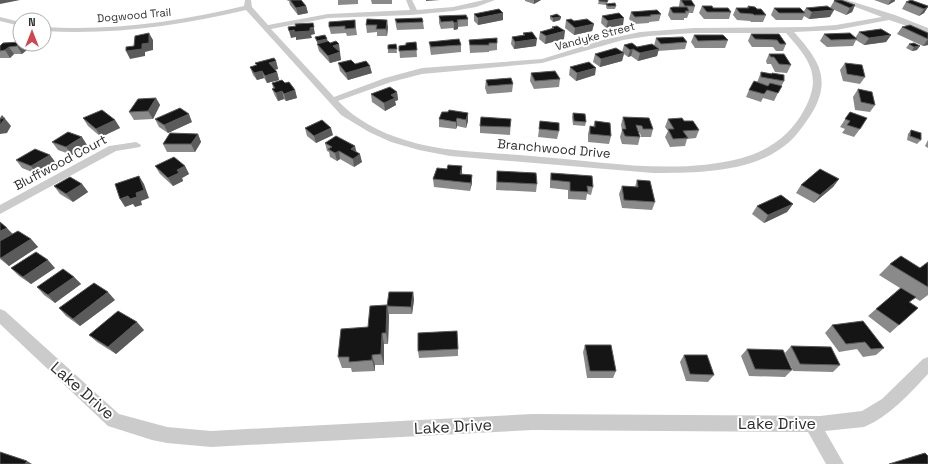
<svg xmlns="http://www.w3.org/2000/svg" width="928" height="464" viewBox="0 0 928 464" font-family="'Space Grotesk',sans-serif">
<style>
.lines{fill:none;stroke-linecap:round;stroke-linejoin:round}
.minor{fill:#cbcbcb;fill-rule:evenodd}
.wall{fill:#8a8a8a}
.shaded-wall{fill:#5b5b5b}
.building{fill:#151515;stroke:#5b5b5b}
.labels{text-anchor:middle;stroke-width:4;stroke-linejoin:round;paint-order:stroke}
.far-street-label{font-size:11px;fill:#2e2e2e;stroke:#fff}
.street-label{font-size:13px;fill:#2e2e2e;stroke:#fff}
.near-street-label{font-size:16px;fill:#2e2e2e;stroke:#fff}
</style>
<rect width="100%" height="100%" fill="#fff"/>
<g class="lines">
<g class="minor">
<path d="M245,0H251L252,7L268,25L328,14L410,10L406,0H412L417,10L453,7L484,0H495L476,7L453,11L411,15L328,18L271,29L334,97L385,78L422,68L542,59L603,40L640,32L694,28L808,27L836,25L882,17L837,0H847L895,15L928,28V33L889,20L836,30L794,32C819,60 833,80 810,116C802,128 793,141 780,149C746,173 693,173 653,173L450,156L419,150L391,142L369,132L341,115L246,10C179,26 113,35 44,31V27C112,31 178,22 244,6ZM694,33H786C809,59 823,76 804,110C791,135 768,151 742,158C674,176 600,161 531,156C489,152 446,153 405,140C381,133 356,120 338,101L391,82L422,74L542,63L623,40L649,36Z"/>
<polygon points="0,17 20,22 20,26 0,21"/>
<polygon points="136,142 141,145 140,147 116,151 0,214 0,205 109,146"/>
<path d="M0,309L5,311L119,414L167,427L211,431L533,414L820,416L862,411L882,399L923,359L928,357V374C909,394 890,416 864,427L825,431L844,464H826L808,432L533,430L211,447L167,443L152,440L108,426L0,324Z"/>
</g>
</g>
<g class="wall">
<polygon points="287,0 301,0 306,6 308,13 298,15 290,5 289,1 288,1"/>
<polygon points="338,0 358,0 358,4 338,5"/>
<polygon points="371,0 392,0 392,4 372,4"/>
<polygon points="525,0 541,0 534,4 525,1"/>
<polygon points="599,0 608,0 607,4 616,6 615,9 607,9 606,7 606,5 598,4"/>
<polygon points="680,0 691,0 695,6 693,13 689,13 687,18 684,18 684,20 671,20 668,15 670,8 679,7 679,6"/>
<polygon points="874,0 895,0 895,1 888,5"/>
<polygon points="834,1 855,5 852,12 846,15 830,8"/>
<polygon points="906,2 928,6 924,13 919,16 902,9"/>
<polygon points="702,6 713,8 731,12 729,19 704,19 699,13"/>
<polygon points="748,6 757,9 766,15 763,22 751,22 750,21 737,20 733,15 736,8 747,8"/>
<polygon points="774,8 804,11 806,8 830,17 809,19 804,16 802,20 776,20 771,15"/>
<polygon points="637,11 645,11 661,14 659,21 649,22 649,23 634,24 629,19 631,12"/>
<polygon points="503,13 503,20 478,25 474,21 474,14"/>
<polygon points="439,16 468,19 468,26 458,27 458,29 454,30 453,28 441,29 439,23"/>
<polygon points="550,16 561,17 560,20 553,22 550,19"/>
<polygon points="602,16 623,25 606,28 601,23"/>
<polygon points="367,19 388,27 387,36 377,36 377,32 367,33 366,25"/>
<polygon points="395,19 423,22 424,29 397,30 396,26"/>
<polygon points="355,20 357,35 347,36 346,33 331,34 329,27"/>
<polygon points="566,20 594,24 592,31 574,35 565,28"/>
<polygon points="552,27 564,39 545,44 539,39 540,32 552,29"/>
<polygon points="902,27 928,33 928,45 923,46 897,34"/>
<polygon points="859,32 891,35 886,42 864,45 856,40 853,46 827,47 820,41 824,34 855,38"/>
<polygon points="523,33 536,46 514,49 511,44 512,37 523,35"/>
<polygon points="751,34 779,34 786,44 783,51 776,51 773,47 752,47 748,41"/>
<polygon points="694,35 728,40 725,48 695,48 691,42"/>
<polygon points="315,37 327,41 340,52 339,52 341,60 330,63 319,51 317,44 318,44 316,40"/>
<polygon points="656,38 687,42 685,49 658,51 657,56 638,61 631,56 628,57 624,54 622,61 600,67 593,62 595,54 622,52 624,45 637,47 654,46"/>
<polygon points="469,40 497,43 497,50 489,51 489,52 470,53"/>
<polygon points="416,42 417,57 400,58 399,46 406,45"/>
<polygon points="429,42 461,45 461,52 431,55 430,49"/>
<polygon points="3,43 28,49 22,54 14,54 10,58 0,58 0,46"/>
<polygon points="914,43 917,50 912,51 906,48 909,44"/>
<polygon points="396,44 397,53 388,53 388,49"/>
<polygon points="769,54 791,65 787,73 775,72 771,64 767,64 766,61"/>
<polygon points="276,61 278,69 275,70 277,72 279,80 267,83 264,78 257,80 253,75 250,67 256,66 255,63"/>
<polygon points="338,63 372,73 348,80 340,71"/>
<polygon points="845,63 865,77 860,84 843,81 840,70"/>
<polygon points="570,67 595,75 576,81 569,75"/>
<polygon points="761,72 772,74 772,73 784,81 774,101 763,98 761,102 746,97 749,90 757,82 758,80"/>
<polygon points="531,73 560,79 559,87 534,89 530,81"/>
<polygon points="486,80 513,84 512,92 487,94 485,88"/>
<polygon points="272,83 285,83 295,90 297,98 286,101 284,99 278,101 275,96 272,89 273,88"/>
<polygon points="858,89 875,105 870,112 855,110 853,97"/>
<polygon points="397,92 398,100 395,101 396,105 385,111 372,102 371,94"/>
<polygon points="156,98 160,105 153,119 134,120 129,112"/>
<polygon points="442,112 468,121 466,128 457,126 456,129 439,127 439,119"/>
<polygon points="850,112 860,129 854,137 842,133 845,129 840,127"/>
<polygon points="573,113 586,122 585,126 573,125 572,117"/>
<polygon points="623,117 653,129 651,137 641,137 640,133 639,133 640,137 638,145 622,144 620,137 622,130 621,125"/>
<polygon points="83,118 115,120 120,128 101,137 88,126"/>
<polygon points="155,119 192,122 168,133 159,127"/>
<polygon points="511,119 510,135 480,133 480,126"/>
<polygon points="668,119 684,121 699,130 696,138 687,139 685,146 670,147 665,137 668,131 665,127"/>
<polygon points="540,121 559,131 557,139 538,137"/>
<polygon points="595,121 611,136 609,144 588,142 588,134 590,126 593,127"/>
<polygon points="305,128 333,135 316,143 307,136"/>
<polygon points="911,130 921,140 917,144 907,140 908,134"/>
<polygon points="198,134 201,142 195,152 167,152 163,144"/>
<polygon points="928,140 928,148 925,146"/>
<polygon points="52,142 87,145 72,155 58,150"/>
<polygon points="325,143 356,152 362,162 354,167 340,159 337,161 330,157 329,152 327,151"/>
<polygon points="16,160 56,163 37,174 22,168"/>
<polygon points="155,166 185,166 189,174 182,178 183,181 173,186 160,174"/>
<polygon points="462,166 462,174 472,175 472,183 470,191 434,187 433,179 447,169"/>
<polygon points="497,171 537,184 536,192 496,190"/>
<polygon points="551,173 593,187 591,195 587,194 586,200 568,199 568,190 550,188 550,181"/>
<polygon points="839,179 833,187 814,203 796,193 801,185"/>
<polygon points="637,180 655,202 652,210 622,208 619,194 622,186 635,187"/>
<polygon points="82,184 88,192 73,202 60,194 54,186"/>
<polygon points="793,204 787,212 764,223 752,214 757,206"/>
<polygon points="0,222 13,234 31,239 38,247 9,266 0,259"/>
<polygon points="928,262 928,295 920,301 915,298 910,302 918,308 890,333 868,316 900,288 879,275 890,264 920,268"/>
<polygon points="11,268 55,268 31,284 19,276"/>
<polygon points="74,277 81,284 55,303 44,295 37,287"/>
<polygon points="413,292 414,300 412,314 389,314 389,316 388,344 384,344 384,365 375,365 375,371 352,372 351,368 342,368 338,357 368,327 387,305"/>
<polygon points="115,300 80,326 66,316 59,308"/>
<polygon points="832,325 884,348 876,355 863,357 857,349 839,352 825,333"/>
<polygon points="144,330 116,354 97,342 89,335"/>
<polygon points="585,345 616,371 613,378 587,378 583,352"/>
<polygon points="791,346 840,365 833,372 793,371 785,353"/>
<polygon points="458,349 458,356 419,358 418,351"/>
<polygon points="747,349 792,370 785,377 749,376 741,356"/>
<polygon points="684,355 714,375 708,382 686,381 680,362"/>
</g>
<g class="shaded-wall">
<polygon points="0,0 20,0 0,4"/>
<polygon points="426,0 440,0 426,1"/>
<polygon points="534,0 541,0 534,4"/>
<polygon points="891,0 895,0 895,1 888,5"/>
<polygon points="855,5 852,12 846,15 850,8"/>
<polygon points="306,6 308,13 298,15 296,8"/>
<polygon points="928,7 924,13 919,16 924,9"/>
<polygon points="834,10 830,17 809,19 812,12"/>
<polygon points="503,13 503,20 478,25 478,18"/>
<polygon points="561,17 560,20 553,22 553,18"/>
<polygon points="624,18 623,25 606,28 608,21"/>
<polygon points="387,20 388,27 387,36 386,29"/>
<polygon points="458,22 458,29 454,30 454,23"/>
<polygon points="313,23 315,34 311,35 312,38 296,40 296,37 291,38 289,31 310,28"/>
<polygon points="594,24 592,31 574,35 575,28"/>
<polygon points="565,31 564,39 545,44 546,36"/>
<polygon points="149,33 153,40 153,50 145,52 145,56 130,59 126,51 142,44"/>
<polygon points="891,35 886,42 864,45 869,38"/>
<polygon points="327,39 328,42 318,44 317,41"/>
<polygon points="537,39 536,46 514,49 515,42"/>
<polygon points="928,39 928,45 923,46"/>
<polygon points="20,44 25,44 28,49 22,54 17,46"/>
<polygon points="339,44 340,52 335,53 333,46"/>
<polygon points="920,46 917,50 912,51 914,47"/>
<polygon points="9,47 14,54 10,58 5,50"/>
<polygon points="633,49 631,56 628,57 630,50"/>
<polygon points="659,49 657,56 638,61 640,53"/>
<polygon points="340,52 341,60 330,63 328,56"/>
<polygon points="624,53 622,61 600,67 601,59"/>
<polygon points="276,61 278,69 272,70 269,63"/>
<polygon points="370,66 372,73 348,80 346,73"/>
<polygon points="596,68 595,75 576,81 577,73"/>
<polygon points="262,71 264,78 257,80 254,73"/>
<polygon points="277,72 279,80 267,83 265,76"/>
<polygon points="295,90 297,98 286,101 284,94"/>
<polygon points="282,91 284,99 278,101 276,93"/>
<polygon points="397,92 398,100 395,101 396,105 385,111 384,103 391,95"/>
<polygon points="156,98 160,105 153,119 148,111"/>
<polygon points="468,113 468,121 466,128 466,120"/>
<polygon points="189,114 192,122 168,133 164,125"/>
<polygon points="2,115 11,126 7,133 0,134 0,118"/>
<polygon points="457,118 457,126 456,129 456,122"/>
<polygon points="115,120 120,128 101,137 96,129"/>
<polygon points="331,128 333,135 316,143 314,136"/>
<polygon points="198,134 201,142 195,152 191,144"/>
<polygon points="82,137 87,145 72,155 66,147"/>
<polygon points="355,146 357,154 351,149"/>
<polygon points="339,151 340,159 337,161 335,153"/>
<polygon points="360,154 362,162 354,167 353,159"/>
<polygon points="50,155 56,163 37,174 31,166"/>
<polygon points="185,166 189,174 182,178 183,181 173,186 168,178 177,170"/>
<polygon points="462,166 462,174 460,174"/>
<polygon points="472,175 472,183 470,191"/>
<polygon points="139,176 144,184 149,198 141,201 142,205 135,207 133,204 125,207 120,199 136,193"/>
<polygon points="839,179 833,187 814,203 820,195"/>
<polygon points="82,184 88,192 73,202 66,194"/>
<polygon points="793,204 787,212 764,223 768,215"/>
<polygon points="7,228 14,236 0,244 0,231"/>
<polygon points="31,239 38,247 9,266 1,258"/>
<polygon points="48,260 55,268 31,284 23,277"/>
<polygon points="74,277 81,284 55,303 48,295"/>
<polygon points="108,292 115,300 80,326 73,319"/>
<polygon points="413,292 414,300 412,314 411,307"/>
<polygon points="387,305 389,316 388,344 386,333"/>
<polygon points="137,322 144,330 116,354 108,347"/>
<polygon points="382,333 384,344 384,365 381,354"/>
<polygon points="372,355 375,365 375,371 372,360"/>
<polygon points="27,461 32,464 25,464"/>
</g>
<g class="building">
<polygon points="290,0 301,0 306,6 296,8"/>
<polygon points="599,0 608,0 607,2 599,1"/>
<polygon points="681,0 691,0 695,6 685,6"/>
<polygon points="835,0 841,0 855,5 850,8 834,1"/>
<polygon points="911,0 928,6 928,7 924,9 906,2"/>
<polygon points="615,3 616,6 608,6 606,4"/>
<polygon points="702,6 712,6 713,8 728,8 731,12 707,12"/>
<polygon points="748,6 755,7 757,9 761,9 766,15 754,15 753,14 740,13 736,8 749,8"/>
<polygon points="827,6 834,10 812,12 806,8"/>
<polygon points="673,7 687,7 689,11 685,11 686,13 673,13 670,8"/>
<polygon points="774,8 800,8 805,13 779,13"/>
<polygon points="499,9 503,13 478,18 474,14"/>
<polygon points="657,10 661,14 650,15 651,16 635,17 631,12"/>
<polygon points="619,13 624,18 608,21 602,16"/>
<polygon points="557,14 561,17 553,18 550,16"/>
<polygon points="466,15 468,19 457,20 458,22 454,23 453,21 441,22 439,16"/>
<polygon points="422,18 423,22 397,23 395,19"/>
<polygon points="367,19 387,20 386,29 376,29 377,25 366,25"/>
<polygon points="571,19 574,21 587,19 594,24 575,28 566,20"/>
<polygon points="355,20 355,28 345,29 345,26 329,27 329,22"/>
<polygon points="313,23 314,27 310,28 310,31 295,32 294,30 289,31 288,27 296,26 295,24"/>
<polygon points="910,25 928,33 928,39 902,27"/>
<polygon points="557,26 565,31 546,36 540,32 554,28 552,27"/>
<polygon points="881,29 891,35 869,38 859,32"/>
<polygon points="532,32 537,39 515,42 512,37 525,35 523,33"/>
<polygon points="149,33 149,43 142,44 142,49 126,51 126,47 134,46 135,36"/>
<polygon points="850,33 857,39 831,40 824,34"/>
<polygon points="751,34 779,34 786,44 780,44 777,40 755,39"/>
<polygon points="325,35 327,39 317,41 315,37"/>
<polygon points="694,35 723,35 728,40 698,41"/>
<polygon points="683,37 687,42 661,44 656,38"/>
<polygon points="497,38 497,43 489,43 489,45 470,45 469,40"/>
<polygon points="459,39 461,45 431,47 429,42"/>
<polygon points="328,41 330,43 336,41 339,44 333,46 340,52 328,56 317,44"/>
<polygon points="20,42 20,44 17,46 9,47 5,50 0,51 0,46 3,43"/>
<polygon points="416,42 417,50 399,51 399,46 406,45 406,43"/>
<polygon points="632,43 637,47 652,44 659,49 640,53 633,49 630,50 624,45"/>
<polygon points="914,43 920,46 914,47 909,44"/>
<polygon points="396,44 397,49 388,49 388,45"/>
<polygon points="616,48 624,53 601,59 595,54"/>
<polygon points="769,54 784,54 791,65 779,64 774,57 771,57"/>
<polygon points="274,58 276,61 269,63 277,72 265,76 262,71 254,73 250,67 257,65 255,63"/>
<polygon points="351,60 355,64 366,61 370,66 346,73 338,63"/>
<polygon points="589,62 596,68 577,73 570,67"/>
<polygon points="845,63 862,65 865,77 847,74"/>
<polygon points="555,71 560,79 535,81 531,73"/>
<polygon points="761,72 772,74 772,73 784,75 784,81 761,77"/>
<polygon points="511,78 513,84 488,86 486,80"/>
<polygon points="282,80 285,83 289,82 295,90 284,94 282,91 276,93 272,89 275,88 272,83"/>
<polygon points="754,81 768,86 770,83 782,86 778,93 767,90 764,94 749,90"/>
<polygon points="390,87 397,92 391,95 395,98 384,103 371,94"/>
<polygon points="858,89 872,92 875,105 861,102"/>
<polygon points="156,98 148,111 129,112 138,99"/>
<polygon points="180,108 189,114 164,125 155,119"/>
<polygon points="102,110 115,120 96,129 83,118"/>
<polygon points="449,110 468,113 466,120 457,118 456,122 439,119 442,112 448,112"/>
<polygon points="850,112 867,118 860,129 847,125 850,121 845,119"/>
<polygon points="573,113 585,114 586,122 574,121"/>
<polygon points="481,117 511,119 510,127 480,126"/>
<polygon points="623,117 649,118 653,129 643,129 642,126 636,125 640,137 625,136 622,129 626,129"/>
<polygon points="5,118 0,125 0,119"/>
<polygon points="682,118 684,121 693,121 699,130 683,131 688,138 673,139 668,129 674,129 668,119"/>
<polygon points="322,120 331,128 314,136 305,128"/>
<polygon points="540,121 559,123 559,131 539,129"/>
<polygon points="595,121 610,123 611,136 590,134 590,126 595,127"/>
<polygon points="911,130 921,133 921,140 910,136"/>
<polygon points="68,132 82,137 66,147 52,142"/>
<polygon points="170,133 198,134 191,144 163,144"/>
<polygon points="336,136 355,146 351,149 360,154 353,159 339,151 335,153 328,149 332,147 325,143"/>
<polygon points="35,149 50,155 31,166 16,160"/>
<polygon points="174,157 185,166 177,170 179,173 168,178 155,166"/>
<polygon points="448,165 462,166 460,174 472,175 471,183 433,179 437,168 447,169"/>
<polygon points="820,169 839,179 820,195 801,185"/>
<polygon points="497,171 536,173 537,184 497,182"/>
<polygon points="551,173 592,176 593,187 587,186 588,192 570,191 570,182 551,180"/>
<polygon points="139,176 144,190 136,193 137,197 130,199 128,196 120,199 115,184"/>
<polygon points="70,177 82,184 66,194 54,186"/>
<polygon points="637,180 650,181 655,202 624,200 622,186 638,187"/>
<polygon points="781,195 793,204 768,215 757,206"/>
<polygon points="0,222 7,228 0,231"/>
<polygon points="18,231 31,239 1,258 0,257 0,241"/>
<polygon points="36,252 48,260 23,277 11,268"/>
<polygon points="901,256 920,268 928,262 928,287 890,264"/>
<polygon points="63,269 74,277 48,295 37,287"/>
<polygon points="94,283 108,292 73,319 59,308"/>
<polygon points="901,288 916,297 909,302 918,308 899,325 876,309"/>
<polygon points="389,292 413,292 411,307 387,306"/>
<polygon points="387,305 386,333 382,333 381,354 372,355 372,360 349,362 349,357 338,357 341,329 368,327 370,306"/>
<polygon points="118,311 137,322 108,347 89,335"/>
<polygon points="863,321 884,348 871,349 865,342 846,344 832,325"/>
<polygon points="457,331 458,349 418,351 418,333"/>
<polygon points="585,345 611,345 616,371 590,371"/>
<polygon points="791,346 831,347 840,365 800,364"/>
<polygon points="747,349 783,350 792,370 755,369"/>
<polygon points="684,355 707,355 714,375 690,374"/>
<polygon points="0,452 27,461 25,464 0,464"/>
<polygon points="925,453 928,456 928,464 889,464"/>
</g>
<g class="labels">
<g class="far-street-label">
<text transform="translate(134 15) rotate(-5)" y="4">Dogwood Trail</text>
<text transform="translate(595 36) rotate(-15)" y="4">Vandyke Street</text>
</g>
<g class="street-label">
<text transform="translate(554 148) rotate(5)" y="5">Branchwood Drive</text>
<text transform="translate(60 162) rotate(-28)" y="5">Bluffwood Court</text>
</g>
<g class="near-street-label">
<text transform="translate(83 390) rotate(41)" y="6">Lake Drive</text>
<text x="777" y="429">Lake Drive</text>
<text transform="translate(453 426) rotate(-3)" y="6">Lake Drive</text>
</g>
</g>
<g transform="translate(32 32)"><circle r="19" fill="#ffffff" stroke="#ababab"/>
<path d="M0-3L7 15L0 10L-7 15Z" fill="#cf474e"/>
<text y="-6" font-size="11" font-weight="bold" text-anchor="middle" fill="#2e2e2e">N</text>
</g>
</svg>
